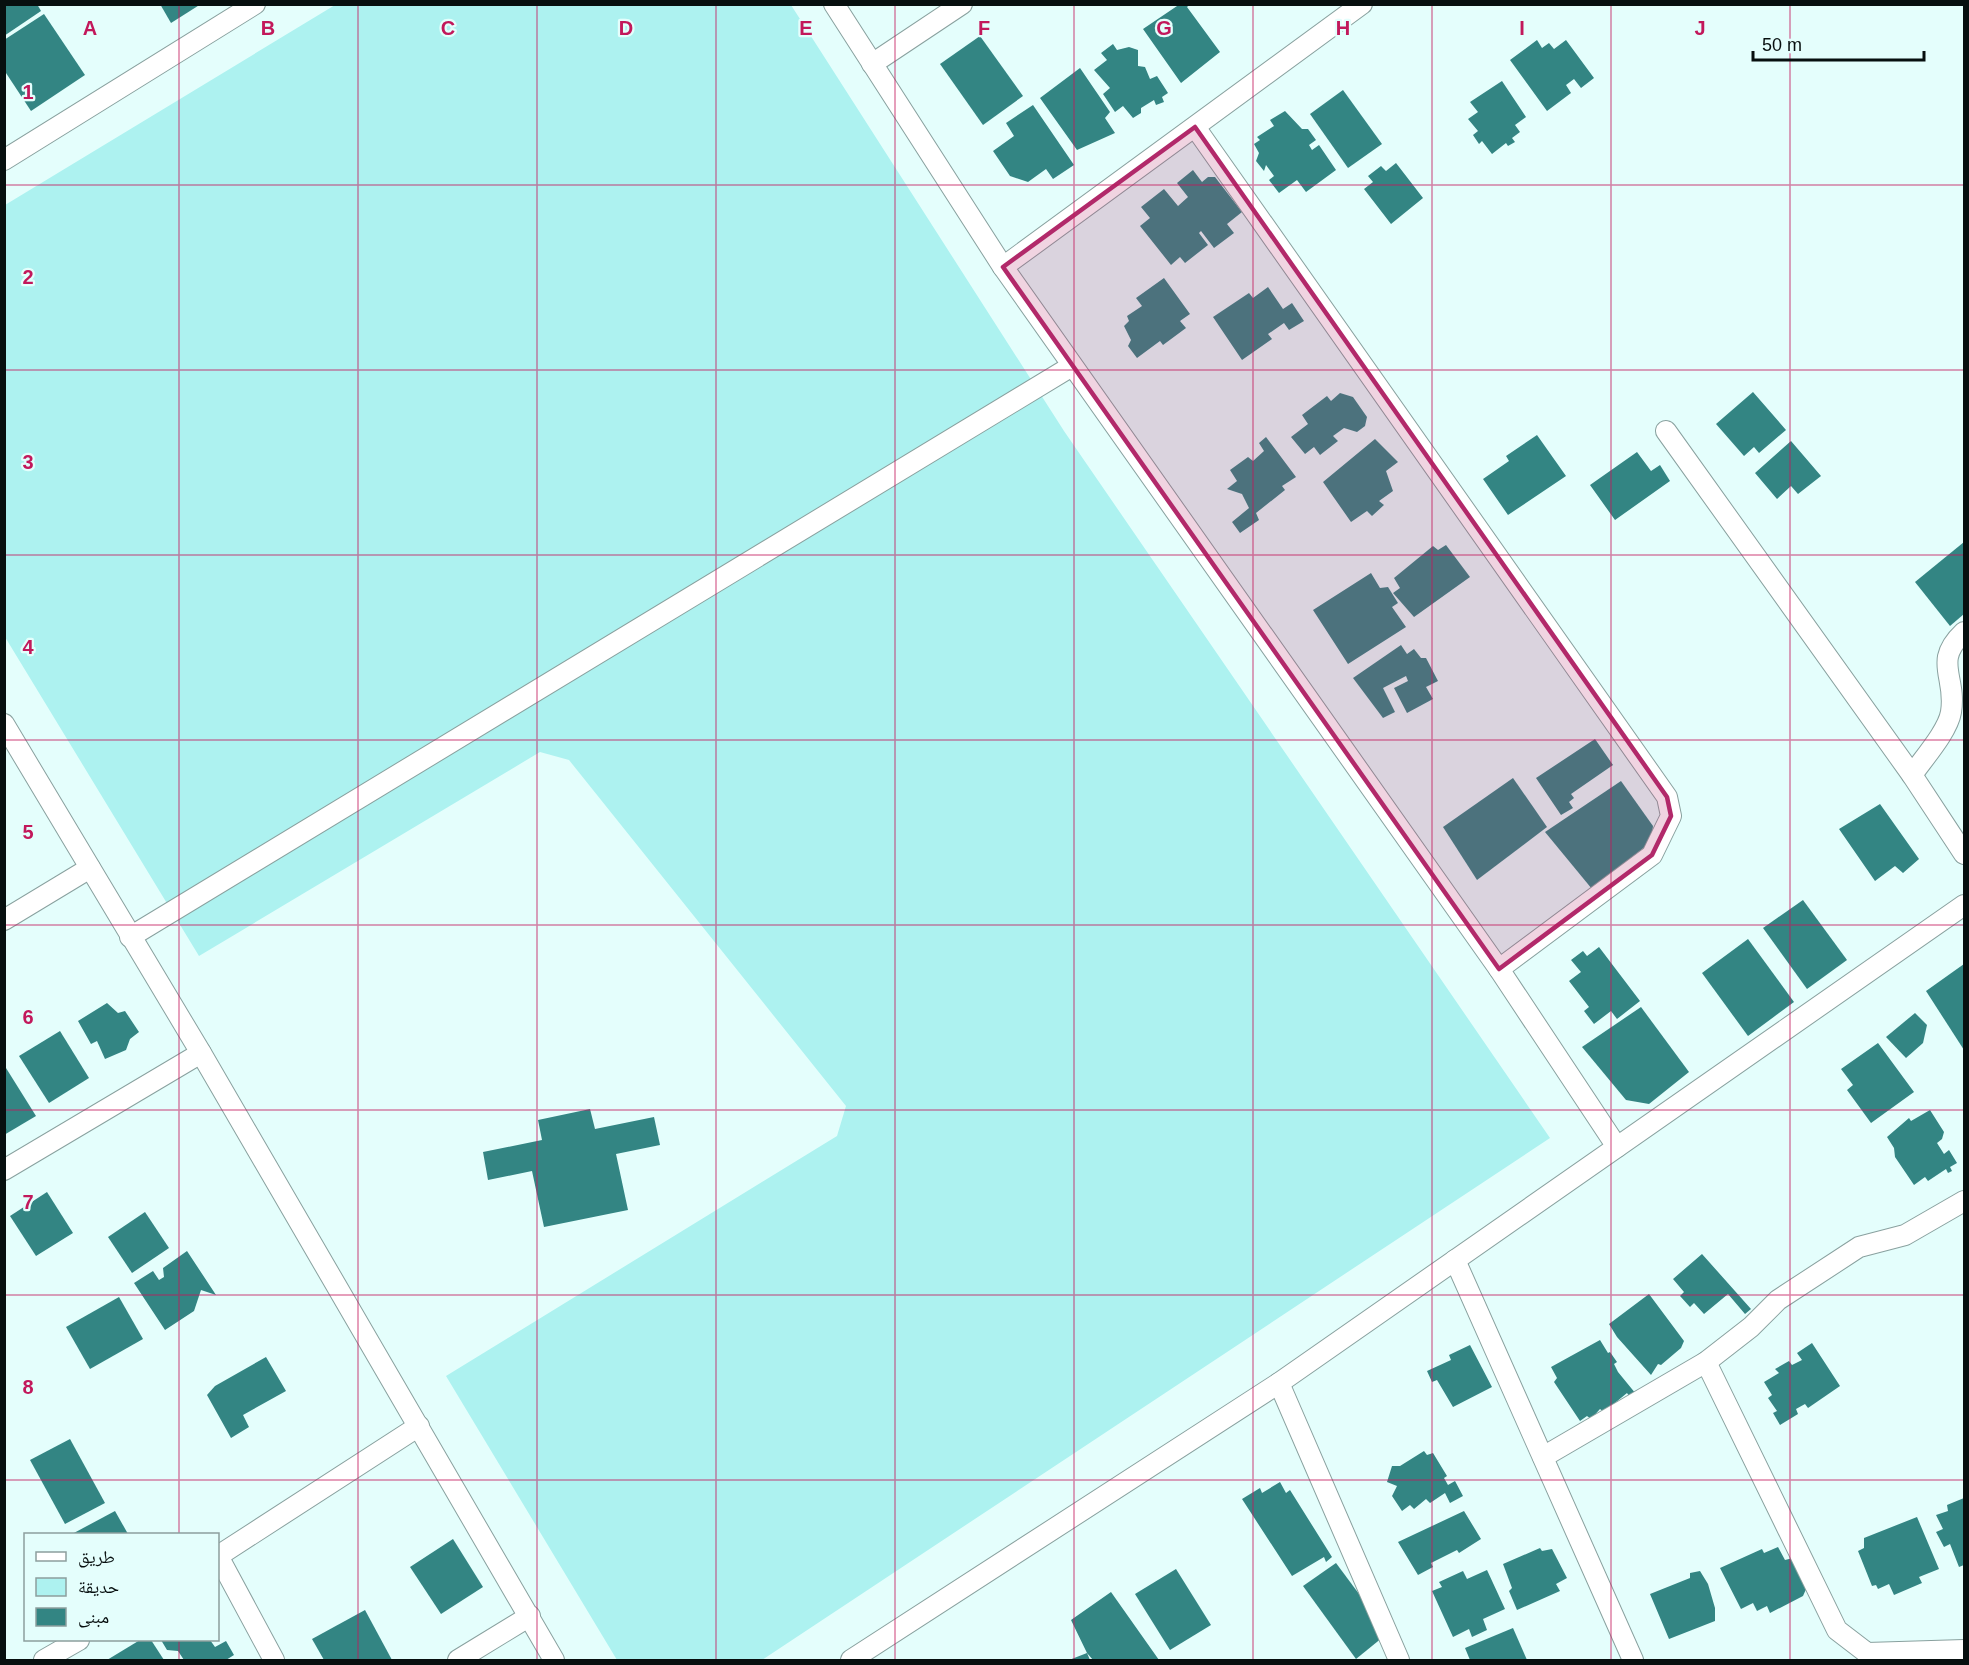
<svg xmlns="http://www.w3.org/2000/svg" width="1969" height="1665" viewBox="0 0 1969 1665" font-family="Arial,'Noto Naskh Arabic',sans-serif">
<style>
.green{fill:#adf2f0}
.building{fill:#338583}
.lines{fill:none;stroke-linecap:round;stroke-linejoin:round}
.minor-casing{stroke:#89a19f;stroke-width:22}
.minor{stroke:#fff;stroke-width:20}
.marked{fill:#b2296a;fill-opacity:0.2;stroke:#b2296a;stroke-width:4.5;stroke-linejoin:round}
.grid{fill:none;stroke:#c2185b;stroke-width:1.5;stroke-opacity:0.55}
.grid-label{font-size:20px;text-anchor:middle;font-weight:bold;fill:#c2185b;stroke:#e4fefc;stroke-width:4.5;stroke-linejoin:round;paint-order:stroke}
</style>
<rect width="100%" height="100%" fill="#e4fefc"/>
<polygon class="green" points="335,5 791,5 1064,431 1550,1138 762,1660 617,1660 446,1376 837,1136 846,1106 569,760 540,752 199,956 5,637 5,205"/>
<g class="building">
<polygon points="4,4 37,4 41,11 4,36"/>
<polygon points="160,4 201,4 171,23"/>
<polygon points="1180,4 1190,4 1187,7 1220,52 1181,83 1143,29"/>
<polygon points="44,14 85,75 31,111 4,70 4,40"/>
<polygon points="980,36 1023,96 983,125 940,64"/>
<polygon points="1537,40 1542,48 1549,43 1554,49 1566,40 1594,78 1581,88 1574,79 1566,85 1571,93 1547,111 1510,60"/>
<polygon points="1113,44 1117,50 1129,47 1138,50 1138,66 1145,67 1150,79 1157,76 1168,93 1162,97 1164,102 1156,105 1154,100 1141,108 1141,113 1133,118 1123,106 1115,112 1103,94 1110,88 1094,70 1107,60 1101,53"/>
<polygon points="1080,68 1110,112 1105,118 1115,133 1077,150 1040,98"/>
<polygon points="1502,81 1526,117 1515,125 1520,132 1512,138 1515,142 1508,146 1506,143 1492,154 1482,141 1479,144 1473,135 1478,131 1468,119 1478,112 1470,102"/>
<polygon points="1343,90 1382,144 1348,168 1310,114"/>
<polygon points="1033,105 1074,165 1053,179 1046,169 1028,182 1010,176 993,151 1014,136 1006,123"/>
<polygon points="1285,111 1302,129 1308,129 1316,140 1309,145 1312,150 1319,145 1336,170 1306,192 1297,180 1279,193 1269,180 1274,176 1266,165 1264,171 1256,161 1259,153 1254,144 1260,140 1257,137 1274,126 1270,120"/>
<polygon points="1396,163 1423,198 1391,224 1364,189 1373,182 1368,176 1381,166 1386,171"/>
<polygon points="1193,170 1202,182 1208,177 1215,177 1242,212 1227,224 1234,233 1214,248 1201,231 1199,233 1208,245 1185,263 1180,257 1171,265 1140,226 1150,218 1141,207 1164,189 1178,206 1188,197 1177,183"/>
<polygon points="1164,278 1190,314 1180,321 1186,328 1163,345 1160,341 1137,358 1128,346 1131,340 1124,326 1129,321 1127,316 1142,306 1136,298"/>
<polygon points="1268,287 1283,309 1292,303 1304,321 1289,330 1284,323 1268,334 1272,339 1242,360 1213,317 1249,293 1253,298"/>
<polygon points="1753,392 1786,430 1759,453 1754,447 1744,456 1716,424"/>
<polygon points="1340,393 1353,397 1367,417 1365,426 1357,432 1344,428 1333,436 1338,441 1320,455 1314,447 1305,454 1291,437 1308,424 1302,415 1327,396 1331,401"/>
<polygon points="1537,435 1566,476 1508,515 1483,479 1509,461 1506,456"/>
<polygon points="1266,437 1296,477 1282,486 1285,490 1256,513 1259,520 1240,533 1232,522 1249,508 1242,494 1227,489 1237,481 1230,470 1248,457 1253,461 1264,451 1259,443"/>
<polygon points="1375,439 1398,462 1386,471 1393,491 1379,501 1384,505 1372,516 1367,511 1351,522 1323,482"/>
<polygon points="1791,441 1821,476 1798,494 1791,486 1777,499 1755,473"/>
<polygon points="1637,452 1651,471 1660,465 1670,481 1615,520 1590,485"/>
<polygon points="1964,542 1964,614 1950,626 1915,582"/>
<polygon points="1446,545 1470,577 1414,617 1393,593 1400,588 1394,578 1433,546 1438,550"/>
<polygon points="1371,573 1380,588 1388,587 1398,603 1392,607 1406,627 1348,664 1313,610"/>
<polygon points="1401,645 1407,654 1414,649 1421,658 1426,658 1438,681 1426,687 1433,699 1407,713 1394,688 1408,681 1406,676 1383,688 1395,712 1383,718 1353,678"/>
<polygon points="1595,739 1613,765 1571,794 1574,798 1569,802 1573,808 1561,815 1536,778"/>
<polygon points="1513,778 1547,827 1477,880 1443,827"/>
<polygon points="1621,781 1653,826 1651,842 1592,889 1545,832"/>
<polygon points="1880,804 1919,859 1903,873 1895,866 1875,881 1839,829"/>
<polygon points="1803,900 1847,960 1807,989 1763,928"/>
<polygon points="1748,939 1794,1002 1748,1036 1702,973"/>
<polygon points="1599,947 1640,1001 1617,1019 1611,1011 1594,1024 1584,1011 1589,1007 1569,981 1581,972 1571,960 1583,951 1587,956"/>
<polygon points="1964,964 1964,1050 1926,991"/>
<polygon points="107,1003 118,1013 125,1011 139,1032 130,1039 126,1050 105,1059 97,1041 91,1044 78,1021"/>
<polygon points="1641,1007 1689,1072 1649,1104 1626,1100 1582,1047"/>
<polygon points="1915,1013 1927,1025 1923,1043 1906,1058 1886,1037"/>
<polygon points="60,1031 89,1078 49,1103 19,1056"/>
<polygon points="1878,1043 1914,1092 1871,1123 1847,1090 1853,1085 1841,1069"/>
<polygon points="6,1068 36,1116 4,1135 4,1070"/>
<polygon points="590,1109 595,1129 654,1117 660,1145 616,1154 628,1210 544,1227 532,1171 488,1180 483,1152 542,1140 538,1120"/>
<polygon points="1930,1110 1944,1132 1942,1139 1937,1143 1944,1154 1949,1150 1957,1163 1950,1167 1952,1171 1948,1173 1946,1169 1928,1181 1925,1177 1914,1185 1895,1157 1894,1148 1887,1137 1909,1118 1911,1121"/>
<polygon points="47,1192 73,1233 36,1256 10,1216"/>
<polygon points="145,1212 169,1248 132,1273 108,1237"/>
<polygon points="187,1251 216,1295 201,1290 194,1311 165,1330 134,1283 153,1271 159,1280 164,1277 163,1268"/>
<polygon points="1702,1254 1751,1309 1745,1314 1728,1294 1704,1314 1694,1303 1690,1307 1680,1296 1684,1292 1673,1279"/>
<polygon points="1649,1294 1684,1341 1681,1348 1661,1365 1658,1364 1651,1375 1617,1337 1609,1324"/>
<polygon points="119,1297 143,1339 90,1369 66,1327"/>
<polygon points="1600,1340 1608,1353 1610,1352 1617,1362 1614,1364 1618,1372 1636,1394 1631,1399 1627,1393 1604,1412 1600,1409 1591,1419 1587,1416 1580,1421 1554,1382 1557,1378 1551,1367"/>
<polygon points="1812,1343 1840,1386 1808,1408 1805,1404 1796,1409 1798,1414 1780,1425 1773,1413 1777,1411 1768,1398 1772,1395 1764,1382 1779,1373 1775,1369 1789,1361 1792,1365 1802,1360 1797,1353"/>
<polygon points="1470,1345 1492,1387 1453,1407 1437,1380 1432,1382 1427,1371 1451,1360 1449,1355"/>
<polygon points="266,1357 286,1391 243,1415 249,1427 231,1438 207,1395 215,1386"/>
<polygon points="70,1439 105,1503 65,1524 30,1460"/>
<polygon points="1424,1451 1427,1455 1433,1453 1447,1476 1444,1478 1448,1485 1455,1481 1463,1496 1450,1503 1445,1493 1430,1503 1426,1499 1414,1509 1410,1505 1402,1511 1392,1496 1397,1486 1387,1482 1392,1466 1400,1466"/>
<polygon points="1280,1482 1286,1493 1290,1490 1332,1557 1326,1562 1324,1557 1292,1576 1242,1499 1260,1488 1262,1493"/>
<polygon points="1964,1498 1964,1565 1959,1567 1950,1544 1944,1547 1936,1532 1943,1529 1936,1515 1948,1511 1947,1505"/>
<polygon points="115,1511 128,1534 72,1534"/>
<polygon points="1464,1511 1481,1539 1459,1553 1457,1550 1431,1563 1433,1567 1418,1575 1398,1542"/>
<polygon points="1917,1517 1939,1569 1919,1577 1922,1583 1894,1595 1889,1584 1878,1589 1876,1585 1872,1586 1858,1551 1864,1548 1864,1538"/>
<polygon points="453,1539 483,1587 441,1614 410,1567"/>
<polygon points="1778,1547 1785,1560 1793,1558 1807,1587 1803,1596 1770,1613 1767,1606 1757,1611 1753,1603 1741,1609 1720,1568 1762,1549 1764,1553"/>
<polygon points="1540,1548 1542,1551 1552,1549 1567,1578 1556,1584 1560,1591 1517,1610 1509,1591 1512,1588 1503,1564"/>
<polygon points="1336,1563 1388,1633 1356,1659 1303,1586"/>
<polygon points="1176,1569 1211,1625 1170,1650 1135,1594"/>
<polygon points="1487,1570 1505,1609 1483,1619 1487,1630 1472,1637 1469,1629 1453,1637 1432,1591 1442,1587 1439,1582 1463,1571 1467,1579"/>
<polygon points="1700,1571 1708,1584 1715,1608 1715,1621 1669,1639 1650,1594 1690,1578 1690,1573"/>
<polygon points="1111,1592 1159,1660 1093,1660 1087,1653 1090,1660 1069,1660 1087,1653 1071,1620"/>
<polygon points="365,1610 392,1660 324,1660 312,1639"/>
<polygon points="1513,1628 1527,1660 1470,1660 1465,1648"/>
<polygon points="140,1640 151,1640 164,1660 107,1660"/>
<polygon points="161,1640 210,1640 215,1647 226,1641 234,1655 226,1660 184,1660 178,1651 167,1650"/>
</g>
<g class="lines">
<defs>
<g id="minor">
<polyline points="834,4 1003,267 1499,969 1617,1147"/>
<polyline points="872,64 962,4"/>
<polyline points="1195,127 1667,797 1671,816 1652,855 1499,969"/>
<polyline points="4,160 255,4"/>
<polyline points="1003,267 1362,4"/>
<polyline points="1666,431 1912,775 1964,854"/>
<polyline points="4,724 201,1053 554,1660"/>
<path d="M1912,775C1923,759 1948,731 1951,712C1957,676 1932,662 1964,632"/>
<polyline points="4,920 90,868"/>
<polyline points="130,937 1072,366"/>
<polyline points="4,1170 201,1053"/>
<polyline points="1455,1260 1633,1660"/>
<polyline points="1706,1362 1837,1630 1867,1653 1964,1650"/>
<polyline points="1279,1383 1399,1660"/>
<polyline points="1543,1457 1706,1362 1751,1327 1778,1300 1859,1247 1905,1235 1964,1201"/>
<polyline points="218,1556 419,1426"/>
<polyline points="218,1556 274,1660"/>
<polyline points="44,1660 79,1640"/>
<polyline points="458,1660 530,1616"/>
<polyline points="851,1660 1279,1383 1964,905"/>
</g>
</defs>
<use href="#minor" class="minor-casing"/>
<use href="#minor" class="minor"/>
</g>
<path class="marked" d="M1195,127L1667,797L1671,816L1652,855L1499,969L1003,267Z"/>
<path class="grid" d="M179,4V1534M358,4V1660M537,4V1660M716,4V1660M895,4V1660M1074,4V1660M1253,4V1660M1432,4V1660M1611,4V1660M1790,4V1660M4,185H1964M4,370H1964M4,555H1964M4,740H1964M4,925H1964M4,1110H1964M4,1295H1964M4,1480H1964M179,1640V1660"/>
<g class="grid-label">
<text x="90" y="35">A</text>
<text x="268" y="35">B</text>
<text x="448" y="35">C</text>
<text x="626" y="35">D</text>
<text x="806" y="35">E</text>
<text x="984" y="35">F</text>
<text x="1164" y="35">G</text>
<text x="1343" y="35">H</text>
<text x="1522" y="35">I</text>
<text x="1700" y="35">J</text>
<text x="28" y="99">1</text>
<text x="28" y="284">2</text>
<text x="28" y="469">3</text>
<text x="28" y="654">4</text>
<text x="28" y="839">5</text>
<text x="28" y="1024">6</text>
<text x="28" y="1209">7</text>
<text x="28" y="1394">8</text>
</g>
<rect width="1969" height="1665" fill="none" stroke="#070f0f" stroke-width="12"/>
<rect x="24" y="1533" width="195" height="108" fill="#e4fefc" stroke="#8c9e9d" stroke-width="1.5"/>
<rect x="36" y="1552" width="30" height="9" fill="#ffffff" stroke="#8c9e9d" stroke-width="1.5"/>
<text x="78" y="1563" font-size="18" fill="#070f0f">طريق</text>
<rect x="36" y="1578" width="30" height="18" fill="#adf2f0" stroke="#8c9e9d" stroke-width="1.5"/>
<text x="78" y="1593" font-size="18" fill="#070f0f">حديقة</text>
<rect x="36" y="1608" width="30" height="18" fill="#338583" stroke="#8c9e9d" stroke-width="1.5"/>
<text x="78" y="1623" font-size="18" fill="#070f0f">مبنى</text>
<path d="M1753 51v9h171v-9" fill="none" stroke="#070f0f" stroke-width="3"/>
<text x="1762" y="51" font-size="18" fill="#070f0f" stroke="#e4fefc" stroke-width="4.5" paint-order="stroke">50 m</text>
</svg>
